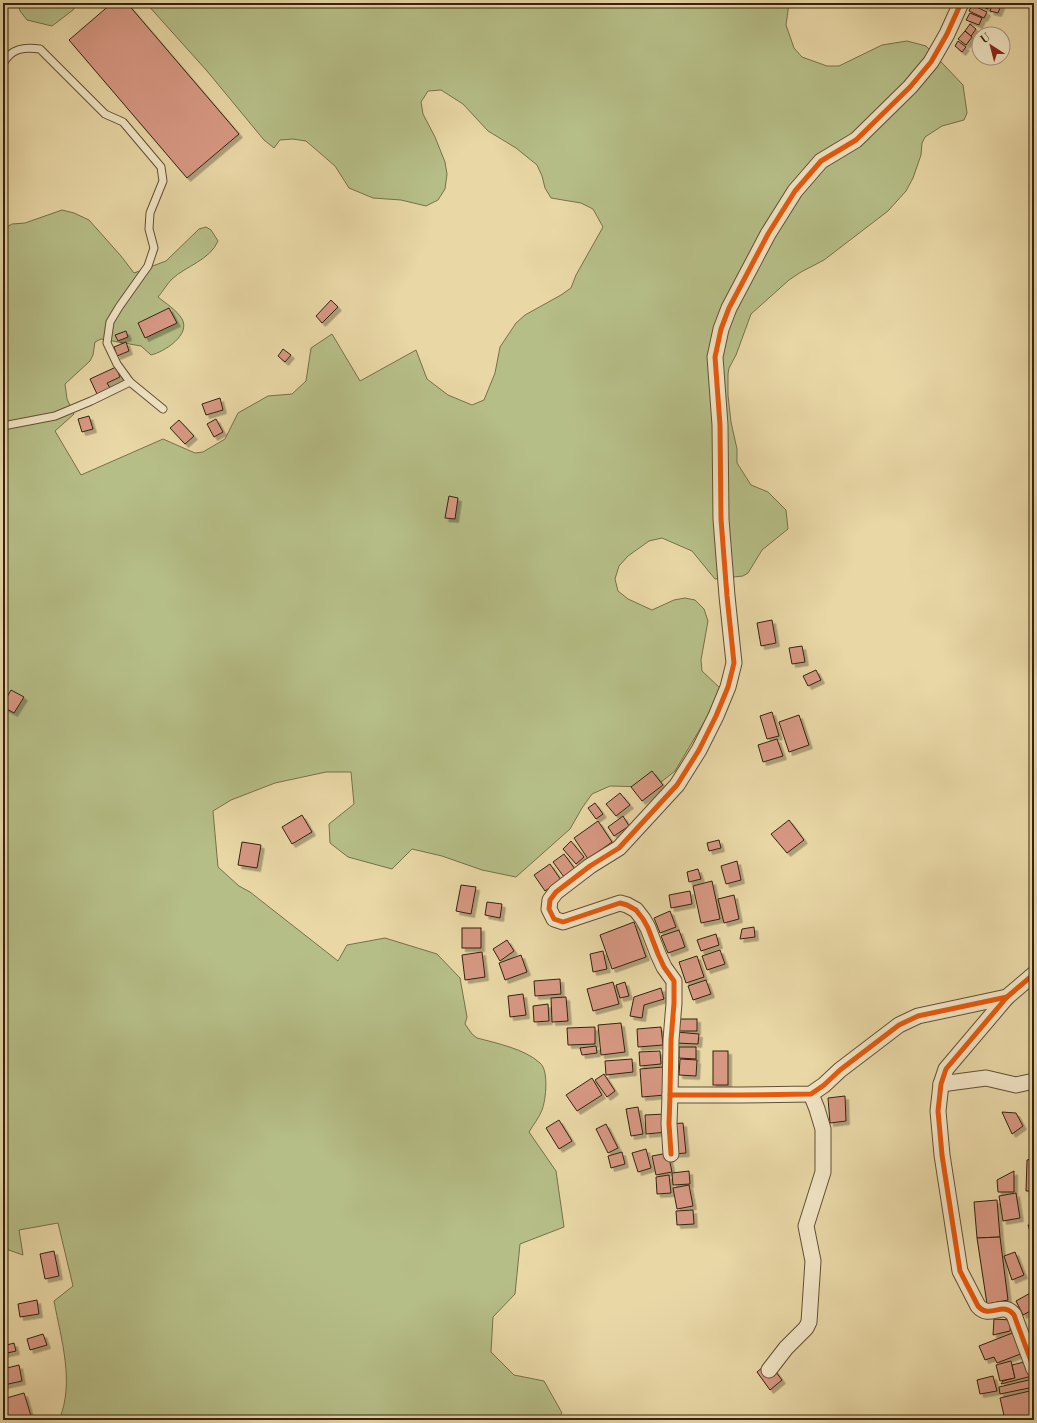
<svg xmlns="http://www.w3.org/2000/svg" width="1037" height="1423" viewBox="0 0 1037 1423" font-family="'Libre Bodoni',serif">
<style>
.green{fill:#b6be87;stroke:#76704a}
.building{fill:#d79883;stroke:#35230d;filter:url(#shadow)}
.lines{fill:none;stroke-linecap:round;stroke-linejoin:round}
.lane-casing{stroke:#625033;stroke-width:9}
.street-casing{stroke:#625033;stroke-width:17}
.lane{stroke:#f1e5c5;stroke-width:7}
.street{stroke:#f1e5c5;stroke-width:15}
.cycleway-casing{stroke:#f1e5c5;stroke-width:8}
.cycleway{stroke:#e8590c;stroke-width:5}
</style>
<defs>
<filter id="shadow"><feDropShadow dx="3.5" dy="3.5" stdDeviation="0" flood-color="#0004"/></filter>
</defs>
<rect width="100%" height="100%" fill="#e9d7a6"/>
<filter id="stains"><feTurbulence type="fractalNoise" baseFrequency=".005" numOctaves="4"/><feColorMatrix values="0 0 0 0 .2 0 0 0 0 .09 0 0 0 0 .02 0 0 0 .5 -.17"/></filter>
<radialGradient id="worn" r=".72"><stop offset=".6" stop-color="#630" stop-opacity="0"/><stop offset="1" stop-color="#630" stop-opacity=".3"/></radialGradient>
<g class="green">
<polygon points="18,3 78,3 73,10 52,26 27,20 20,11"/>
<path d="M146,3H789L786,25L794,48L802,57L827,66H839L882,45L907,41L926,46L963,85L967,113L964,120L942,126L925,137L922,143L921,155L913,178L906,191L888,211L824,260L801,272L789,280L751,314L736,355L729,368L728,374V395L731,422L737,449V463L751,485L768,492L786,510L788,529L762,550L748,573L743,576L715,579L692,551L662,538L649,541L628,556L619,566L615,579L618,591L628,599L652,610L674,600L685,598L695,600L704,609L708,621L701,660L702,671L720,688L706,719L675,771L656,786L649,787L610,786L592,794L582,808L570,829L516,877L482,870L442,856L412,849L392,869L348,857L330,843L329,824L354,804L351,772H326L275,783L231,800L213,811L218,867L239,886L250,892L338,961L347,945L385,938L437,954L460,978L467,1017L465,1024L472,1034L477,1038C496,1043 525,1049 540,1063C549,1070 546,1100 542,1110C539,1118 533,1125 529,1132L556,1171L564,1227L520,1244L515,1294L493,1317L491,1352L514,1375L544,1381L562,1413L556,1420H59C75,1383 61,1339 54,1301L73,1286L58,1223L19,1230L23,1255L3,1248V229L12,224L25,223L62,210L74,213L89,220L121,256L134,273L166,261L199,229L206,227L211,230L218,241C210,260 186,266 172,279C167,284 163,291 158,297C165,303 177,310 182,319C191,335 164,352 151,355L141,346L101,339L95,342L93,355L90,361L65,384L67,399L74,414L55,431L81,475L163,439L195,453L203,452L225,439L238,413L268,396L292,394L306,381L311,348L332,334L360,381L416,350L427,379L448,395L472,405L484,400L495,373L500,347L516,323L525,315L561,295L571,288L576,275L603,227L593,209L581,203L551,198L545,188L542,176L537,165L516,148L488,131L463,104L441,90L428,91L421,102L423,114L435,137L445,162L447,174L445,189L438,200L426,206L401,200L373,198L349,188L335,166L306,141L293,139L280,140L274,148L264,140L207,71Z"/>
</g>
<g class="building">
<polygon points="112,3 127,3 239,134 187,178 69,40"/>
<polygon points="974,3 990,3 988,9"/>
<polygon points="993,3 1002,3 998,13 990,11"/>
<polygon points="972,5 987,12 984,18 969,11"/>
<polygon points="970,13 982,18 979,25 966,20"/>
<polygon points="970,24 976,29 971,36 965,31"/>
<polygon points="965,31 972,37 966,45 958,39"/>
<polygon points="958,41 966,47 962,52 955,46"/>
<polygon points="331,300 338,307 322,323 316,316"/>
<polygon points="169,308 177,323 145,338 138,323"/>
<polygon points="126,331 128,337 118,341 115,335"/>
<polygon points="126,342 129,351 117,356 114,347"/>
<polygon points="283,349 291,355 285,362 278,356"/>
<polygon points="116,367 120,377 107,383 110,388 97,394 90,379"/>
<polygon points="220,398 223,410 206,415 202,404"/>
<polygon points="89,416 93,429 82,432 78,419"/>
<polygon points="216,419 223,432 214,437 207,424"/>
<polygon points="179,420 194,436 185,444 170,428"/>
<polygon points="449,496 458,498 455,519 445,518"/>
<polygon points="772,620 776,643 761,646 757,623"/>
<polygon points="802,646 805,662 792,664 789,648"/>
<polygon points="816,670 821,680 808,686 803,676"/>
<polygon points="11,690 24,697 14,713 3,707 3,704"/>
<polygon points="772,712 779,736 767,739 760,716"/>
<polygon points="799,715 809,745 789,752 779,722"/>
<polygon points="777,739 783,756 763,762 758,745"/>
<polygon points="652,771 663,785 642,801 631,787"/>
<polygon points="620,793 630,805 616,816 606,804"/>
<polygon points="595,803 603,814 596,819 588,808"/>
<polygon points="302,815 312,832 292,844 282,827"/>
<polygon points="623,816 629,826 614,836 608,827"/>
<polygon points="789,820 804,840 787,853 771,834"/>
<polygon points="598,821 612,842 588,859 574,838"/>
<polygon points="719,840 721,848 709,851 707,843"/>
<polygon points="571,841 584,857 576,864 563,849"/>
<polygon points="242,842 261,845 257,868 238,865"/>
<polygon points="564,854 575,869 564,877 553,862"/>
<polygon points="737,861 741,880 726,884 721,866"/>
<polygon points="550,864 561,880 545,891 534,875"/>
<polygon points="698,869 701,879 689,882 687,872"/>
<polygon points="712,881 720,919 701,923 693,886"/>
<polygon points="461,885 476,887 471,914 456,911"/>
<polygon points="690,891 692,904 671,908 669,895"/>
<polygon points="734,895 739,919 724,923 718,899"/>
<polygon points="487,902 502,904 500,918 485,915"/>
<polygon points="670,911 676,927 660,933 654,918"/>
<polygon points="634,922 646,957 612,969 600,935"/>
<polygon points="754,927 755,937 740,939 742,929"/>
<rect x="462" y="928" width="19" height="20"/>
<polygon points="679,930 685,947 668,953 661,936"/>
<polygon points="716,934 719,945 701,951 697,940"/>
<polygon points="507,940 514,951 500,961 493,949"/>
<polygon points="720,950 725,964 707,970 702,956"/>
<polygon points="603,951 607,969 593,972 590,954"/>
<polygon points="482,952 485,977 465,980 462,955"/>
<polygon points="521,955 527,972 505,980 499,963"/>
<polygon points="697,956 704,977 686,983 679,962"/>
<polygon points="560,979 561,994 535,996 534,981"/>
<polygon points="706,980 711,994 693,1000 688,986"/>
<polygon points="613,982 619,1004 593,1011 587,989"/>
<polygon points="625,982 629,996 620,998 616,985"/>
<polygon points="661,988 664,999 644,1005 642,1018 630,1016 634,997"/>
<polygon points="523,994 526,1015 510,1017 508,996"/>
<polygon points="566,997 568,1021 552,1022 551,998"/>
<polygon points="548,1004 549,1021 534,1022 533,1006"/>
<rect x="679" y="1019" width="18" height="12"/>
<polygon points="621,1023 625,1052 601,1055 598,1025"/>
<polygon points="595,1027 595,1044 568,1045 567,1028"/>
<polygon points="661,1027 663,1045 638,1047 637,1029"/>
<polygon points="676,1032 699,1034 698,1044 676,1043"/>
<polygon points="596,1046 597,1053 582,1055 580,1048"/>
<polygon points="679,1047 696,1047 696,1059 679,1058"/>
<polygon points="660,1051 661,1064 640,1066 639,1052"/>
<rect x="713" y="1051" width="15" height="34"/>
<polygon points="632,1059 633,1072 606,1075 605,1061"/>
<polygon points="680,1059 697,1060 696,1076 679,1075"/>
<polygon points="663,1067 665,1095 642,1097 640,1069"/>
<polygon points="604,1074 615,1091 607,1097 595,1080"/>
<polygon points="592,1078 602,1095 577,1111 566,1095"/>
<polygon points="845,1096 846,1121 830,1123 828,1098"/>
<polygon points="638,1107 643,1134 631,1136 626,1109"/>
<polygon points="1002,1112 1016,1113 1023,1126 1012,1134"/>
<polygon points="666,1114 667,1132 646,1134 645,1115"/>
<polygon points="559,1120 572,1141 559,1149 546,1128"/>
<polygon points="683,1123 686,1153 673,1154 671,1124"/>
<polygon points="606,1124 618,1148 608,1153 596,1129"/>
<polygon points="646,1149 651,1168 638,1172 632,1153"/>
<polygon points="622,1152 625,1164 611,1168 608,1156"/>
<polygon points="668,1153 672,1172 656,1175 652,1156"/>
<polygon points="1034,1158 1034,1191 1026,1191 1027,1160"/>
<polygon points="689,1171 690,1184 673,1185 672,1173"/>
<polygon points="1014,1171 1014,1192 998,1192 997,1180"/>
<polygon points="669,1175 671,1193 657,1194 656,1177"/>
<polygon points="689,1185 693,1206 677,1209 673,1188"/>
<polygon points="1016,1193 1020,1218 1003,1221 999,1196"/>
<polygon points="997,1200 1000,1237 977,1238 974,1202"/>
<polygon points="693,1210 694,1224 677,1225 676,1211"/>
<polygon points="1034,1224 1034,1244 1028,1225"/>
<polygon points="1000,1237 1008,1300 987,1304 977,1238"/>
<polygon points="54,1251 59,1276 45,1279 40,1254"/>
<polygon points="1015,1252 1024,1275 1012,1280 1004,1256"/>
<polygon points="1034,1291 1034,1309 1023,1315 1016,1301"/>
<polygon points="37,1300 39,1314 20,1317 18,1304"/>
<polygon points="994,1319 1011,1320 1010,1331 993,1335"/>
<polygon points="1015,1332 1023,1353 997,1363 994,1357 985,1360 979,1346"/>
<polygon points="43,1334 47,1345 30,1350 27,1339"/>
<polygon points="14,1343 16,1351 3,1354 3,1346"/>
<polygon points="1011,1361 1015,1378 1000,1381 996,1365"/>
<polygon points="1028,1361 1032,1376 1001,1384 1003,1381 1015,1378 1012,1365"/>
<polygon points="19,1365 22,1381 4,1385 3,1369"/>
<polygon points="764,1366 773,1368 782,1380 770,1390 757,1372"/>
<polygon points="993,1376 997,1391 980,1394 977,1380"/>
<polygon points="1033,1379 1034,1387 1000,1394 999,1387"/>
<polygon points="1034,1390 1034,1417 1021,1420 1005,1420 1000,1398"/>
<polygon points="24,1393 32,1419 6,1420 3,1410 3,1399"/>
<polygon points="948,1416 949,1420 934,1420 934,1419"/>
<polygon points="1001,1416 1002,1420 984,1420"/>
</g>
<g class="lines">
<defs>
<g id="lane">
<path d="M3,64C11,48 24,47 40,49L105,114L123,122L161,167L163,181L150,213L149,229L154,248L148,266L119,307L110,322L107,343L117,364L130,382L163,409"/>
<polyline points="3,426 55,416 91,401 130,382"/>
</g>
<g id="street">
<path d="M1007,997L946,1069L941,1084L938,1111L942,1155L960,1271L978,1306C990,1320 1003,1300 1014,1315L1034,1369"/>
<polyline points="941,1084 986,1078 1016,1085 1034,1081"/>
<polyline points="670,1095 671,1040 674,1003 674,981 664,967 658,954 648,928 643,919 636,910 627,905 620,903 563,922 554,919 549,909 550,900 556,892 590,866 619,848 677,785 699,750 716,716 728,687 734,663 727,596 721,519 720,425 715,357 721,329 729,308 768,234 795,191 821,161 856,140 910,87 931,62 947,34 961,3"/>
<polyline points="671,1154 669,1124 670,1095 740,1095 811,1094 824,1085 840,1070 899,1025 918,1016 1007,997 1034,974"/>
<polyline points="769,1370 786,1348 806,1328 809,1322 813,1261 806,1226 823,1172 823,1129 817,1109 811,1094"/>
</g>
</defs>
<use href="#lane" class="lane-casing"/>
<use href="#street" class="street-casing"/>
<use href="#lane" class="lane"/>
<use href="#street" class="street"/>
<defs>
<g id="cycleway">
<path d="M1007,997L946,1069L941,1084L938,1111L942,1155L960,1271L978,1306C990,1320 1003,1300 1014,1315L1034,1369"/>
<polyline points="670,1095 671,1040 674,1003 674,981 664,967 658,954 648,928 643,919 636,910 627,905 620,903 563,922 554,919 549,909 550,900 556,892 590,866 619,848 677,785 699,750 716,716 728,687 734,663 727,596 721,519 720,425 715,357 721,329 729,308 768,234 795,191 821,161 856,140 910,87 931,62 947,34 961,3"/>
<polyline points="671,1154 669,1124 670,1095 740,1095 811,1094 824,1085 840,1070 899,1025 918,1016 1007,997 1034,974"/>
</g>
</defs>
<use href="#cycleway" class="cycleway-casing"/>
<use href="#cycleway" class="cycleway"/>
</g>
<rect width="1037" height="1423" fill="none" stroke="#e9d7a6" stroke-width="16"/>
<rect x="4" y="4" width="1029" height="1415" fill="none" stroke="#35230d" stroke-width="2"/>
<rect x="8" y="8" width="1021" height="1407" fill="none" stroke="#35230d"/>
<g transform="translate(991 46) rotate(324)"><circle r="19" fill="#f1e5c5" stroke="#a6977b"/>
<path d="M0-3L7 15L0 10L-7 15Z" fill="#8f2418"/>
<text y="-6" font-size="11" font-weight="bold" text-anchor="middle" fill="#35230d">U</text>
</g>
<rect width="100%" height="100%" filter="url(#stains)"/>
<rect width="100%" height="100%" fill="url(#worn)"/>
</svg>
